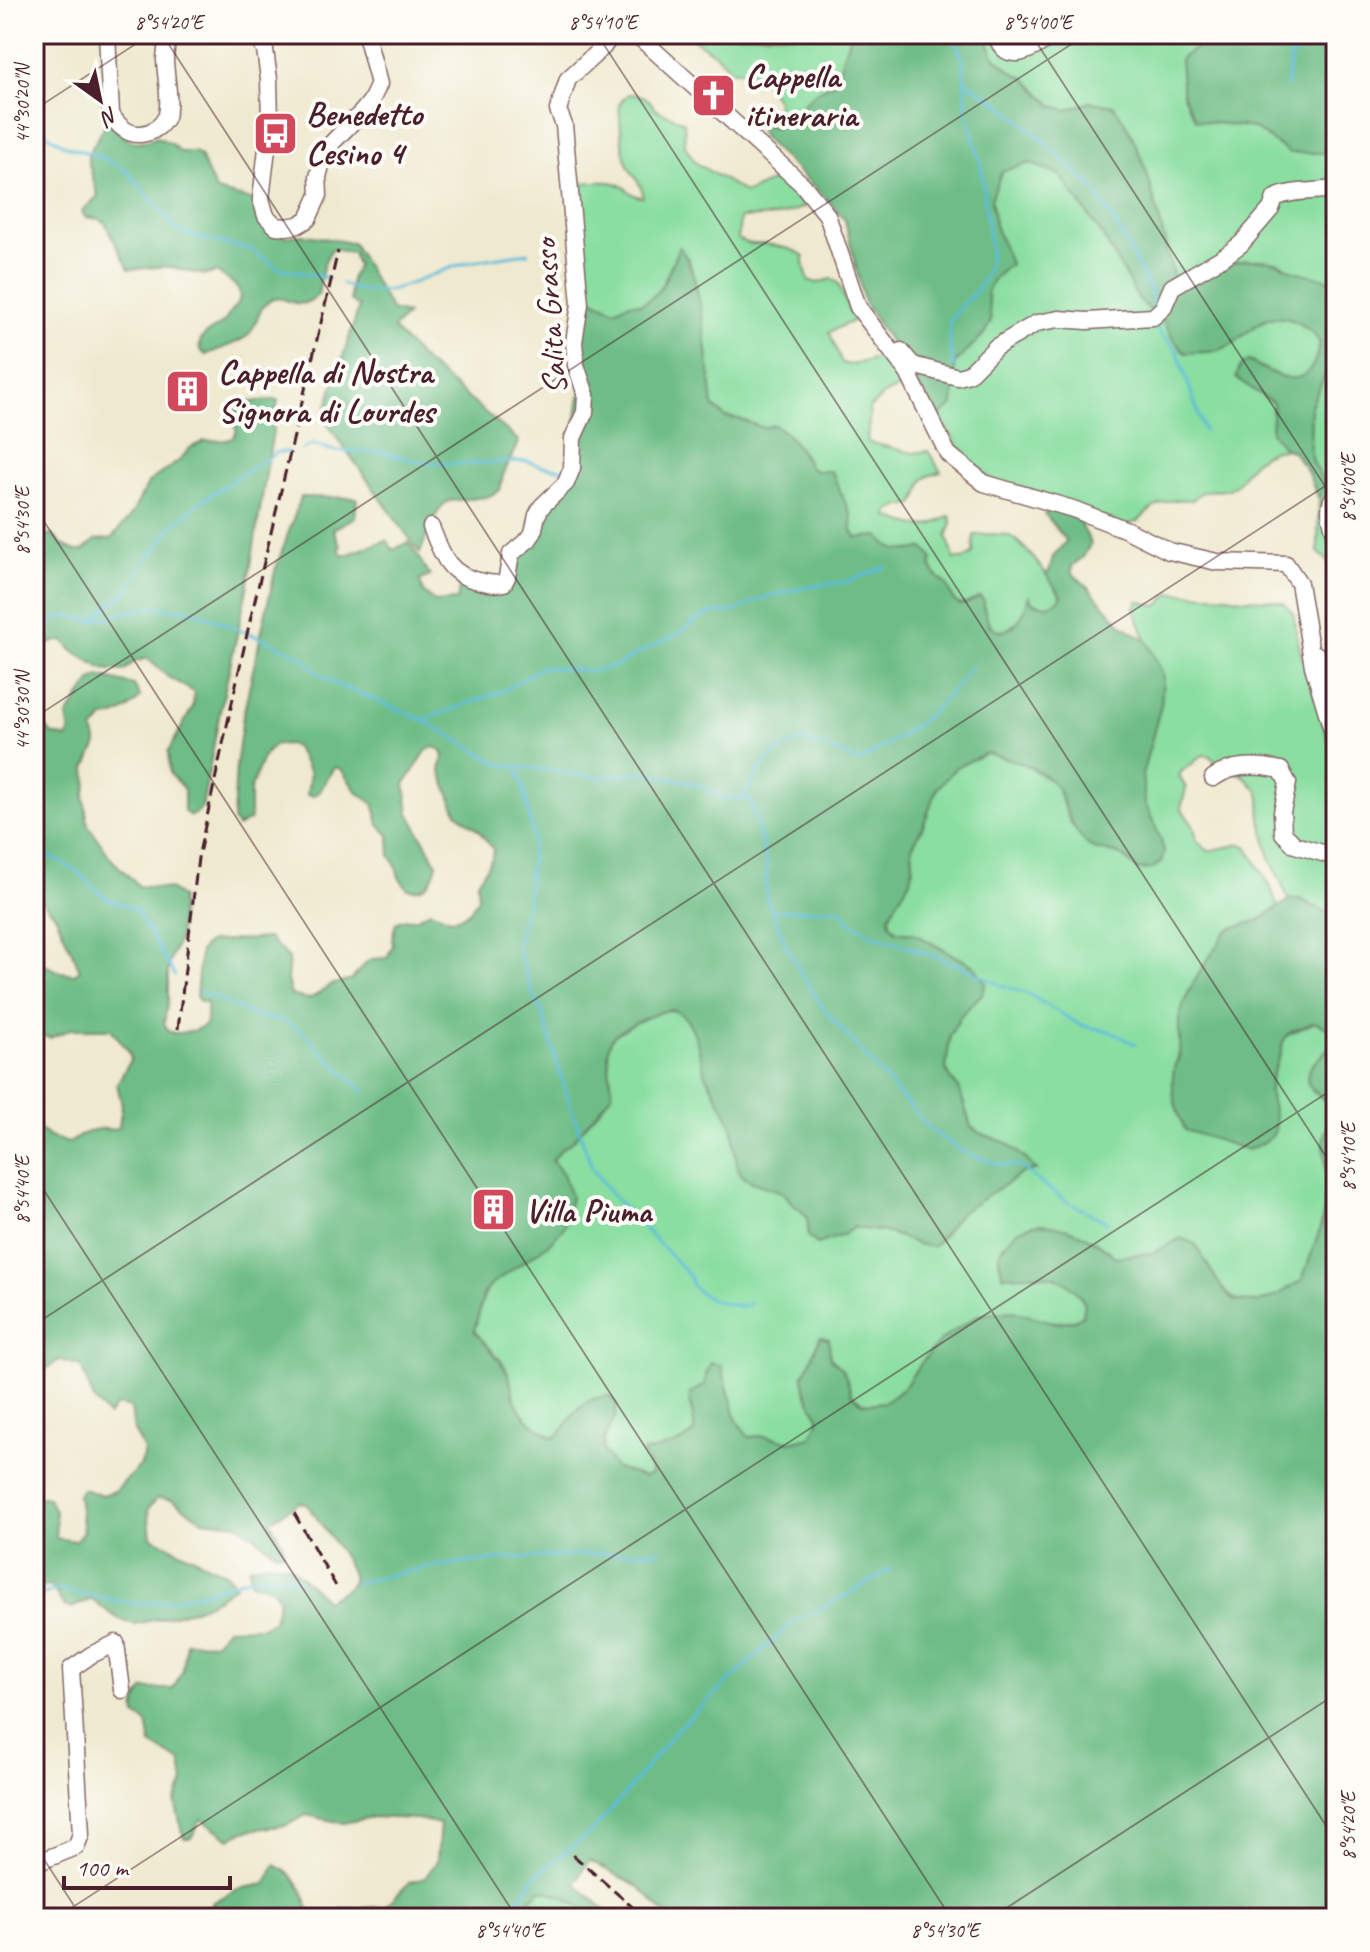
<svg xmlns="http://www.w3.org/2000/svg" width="1370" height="1952" viewBox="0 0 1370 1952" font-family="Caveat,sans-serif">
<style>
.green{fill:#89dea0;stroke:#6a7e66;stroke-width:2}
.forest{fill:#6ebd86;stroke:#5c6e58;stroke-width:2}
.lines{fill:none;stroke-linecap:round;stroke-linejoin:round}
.stream{stroke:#5cbcda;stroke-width:3}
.minor-casing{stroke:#846664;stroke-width:19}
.minor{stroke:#fff;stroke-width:16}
.rail{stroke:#4a1f2b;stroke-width:3;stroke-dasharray:12 6;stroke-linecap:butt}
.ticks{fill:none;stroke:#4a1f2b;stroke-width:2;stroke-opacity:0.45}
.labels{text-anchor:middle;stroke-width:8;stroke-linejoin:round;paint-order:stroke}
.poi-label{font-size:34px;font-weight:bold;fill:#4a1f2b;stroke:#fdfcf7;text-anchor:start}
.street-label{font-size:34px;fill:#4a1f2b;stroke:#fdfcf7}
.neatline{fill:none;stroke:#4a1f2b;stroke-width:3}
.ticks-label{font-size:20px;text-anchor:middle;fill:#4a1f2b}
</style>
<rect width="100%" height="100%" fill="#fdfcf7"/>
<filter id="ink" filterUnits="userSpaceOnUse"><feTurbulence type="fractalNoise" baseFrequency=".0125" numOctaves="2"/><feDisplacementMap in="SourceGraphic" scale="16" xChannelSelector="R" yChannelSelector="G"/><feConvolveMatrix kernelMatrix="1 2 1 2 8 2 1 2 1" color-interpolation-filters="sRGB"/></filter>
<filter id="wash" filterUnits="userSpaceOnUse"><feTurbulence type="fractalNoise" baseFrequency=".006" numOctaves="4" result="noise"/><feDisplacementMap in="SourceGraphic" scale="32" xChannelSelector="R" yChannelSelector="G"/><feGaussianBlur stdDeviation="1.8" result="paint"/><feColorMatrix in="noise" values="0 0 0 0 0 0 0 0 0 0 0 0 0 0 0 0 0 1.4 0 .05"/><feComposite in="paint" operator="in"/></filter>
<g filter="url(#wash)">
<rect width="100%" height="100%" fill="#efe9cf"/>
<g class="green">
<path d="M686,34H848L849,39L835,82L815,93L802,110L782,124L775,127L760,125L771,116L778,102C763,80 762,69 733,71L718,56Z"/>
<path d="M984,34H1207L1203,43L1196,120L1254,128L1289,153H1331L1336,152V287L1335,283L1291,270L1278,262L1189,282L1173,276C1158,220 1149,152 1114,106L1091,102L1067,110L1053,106L1025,78L1014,73L995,58Z"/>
<path d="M628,94C641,94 649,97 655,109L684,122L685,146L696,163L746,193L775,180L781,183L805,207L778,216L740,218L738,239C748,245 753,244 764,244C777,245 794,249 804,256V264L808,280L817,283L831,279L838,283L853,321L829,332L842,363C857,369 867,357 882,358L902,386L883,395L870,408L867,442L913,453L928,451L941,472C914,478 926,485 914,504L899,506L889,511L888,517C918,527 921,532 950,516L952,524L947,536L954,559H963L973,554L974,535C984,535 997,533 1006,535C1022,538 1052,582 1062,596C1053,608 1045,607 1032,602L1030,598C1028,603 1026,612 1023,616C1021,620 1017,622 1013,625C994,642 983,618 984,601L980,597L966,604L961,605L954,601L946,584L935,574L931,567L890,549L879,537L856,538L852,531L851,515L816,471L809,468L804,455L774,425L763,428L739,419L725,417L713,406L706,343L694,276L689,261L679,248C669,265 665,292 645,302C638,305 633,302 627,304C622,306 619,308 615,310L587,297L569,185C578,183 607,180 615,183C627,186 630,197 643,197C643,183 631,175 627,163C620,144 621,123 619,104Z"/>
<path d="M1030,163L1060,175L1103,236L1139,300L1163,321L1173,339L1185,352C1195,352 1208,353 1218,350C1250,342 1259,304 1297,322C1308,328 1313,332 1320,343C1318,350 1316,360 1312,367C1297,392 1267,369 1249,361L1237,378L1273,403L1271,432L1285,449C1271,448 1254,459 1246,471C1241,477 1240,482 1234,486C1219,497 1207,482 1193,500C1176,499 1162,500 1148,512C1138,521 1141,521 1126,525L995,482C970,466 954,440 938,417L953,405L955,363L984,334L991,321L987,292L994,278L1010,264L995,225L991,199L1002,171Z"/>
<polygon points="1336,352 1336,587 1329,562 1318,552 1319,498 1326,487 1313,462 1310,448 1311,405"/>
<path d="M1170,593L1228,596L1242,599L1271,600L1284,603L1293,613L1300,650L1336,766V917L1299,899L1289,900L1269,855L1261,820L1260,798L1258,791L1243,775L1220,767L1210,756L1203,755L1182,771L1179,776L1186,788L1181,808L1194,827L1197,841L1208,851L1241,844L1247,846L1270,886L1278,907L1258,921L1231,928L1226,933C1210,959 1186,987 1180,1018C1176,1038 1184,1047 1174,1068L1275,1118L1270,1099V1082L1274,1065L1282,1050V1042L1286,1036L1315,1022L1326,1027L1333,1036L1331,1046L1310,1068L1312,1091L1330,1104L1333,1115C1321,1138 1324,1143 1326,1168C1327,1174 1329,1181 1328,1187C1326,1204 1312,1269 1301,1281C1294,1288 1278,1295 1269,1299C1227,1316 1212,1273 1195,1244L1153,1253L1115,1257L1106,1248L1003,1275C1040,1275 1062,1268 1085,1303L1083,1315C1061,1329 1036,1318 1012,1311L919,1365L906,1385L895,1395L884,1402L870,1404L862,1403L852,1395L843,1369L830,1358L808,1367L803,1375L806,1394L818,1413L819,1423L811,1437L791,1442L766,1436L749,1437L737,1421L721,1365L706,1375L705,1385L689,1402L696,1424L694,1433C679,1446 662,1448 643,1452L652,1474L643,1477L615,1468L603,1450L604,1440L615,1417L617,1405L610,1396L576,1411L562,1433L555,1438C536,1428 518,1415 513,1394C511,1388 511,1381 509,1375C503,1359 485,1344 474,1331C479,1315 481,1296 492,1284L563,1174L552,1161L561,1149L572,1142L612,1094C612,1077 604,1054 611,1040C616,1030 659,1011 670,1010C677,1010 682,1014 686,1019C701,1038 698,1055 706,1075C714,1093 728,1111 733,1130C735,1141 734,1163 740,1172C748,1186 770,1185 783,1193C788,1196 790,1202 795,1206C810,1217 808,1219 808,1236L843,1235L854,1227C865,1230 878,1230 888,1233C904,1237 918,1248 934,1246L960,1213L1026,1171L1035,1170L1026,1159L1006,1143L980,1133L971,1127L959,1088L952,1081L946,1069L950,1035L962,1014L982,994L974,966L913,933L896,931L890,924L889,916L910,880L913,867L912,847L922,828L937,789L956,767L986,753L1018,761L1050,780L1056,786L1071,824L1093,849L1119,854L1138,870L1161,840L1145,803L1142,775L1161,672L1146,640L1134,609L1138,601L1158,606Z"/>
<path d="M540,1890C562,1893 578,1903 593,1918H527L525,1904Z"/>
</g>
<g class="forest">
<path d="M848,34H984L995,58L1014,73L1025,78L1053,106L1067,110L1091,102L1113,105C1149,152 1158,220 1173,276L1189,282C1218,268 1241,254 1275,262C1281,263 1286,268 1292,270C1307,276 1321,275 1335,283L1336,352L1311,405L1310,448L1313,462L1326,487L1319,498C1314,490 1312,482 1308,473C1305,466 1297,459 1293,451L1285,449L1271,432L1273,403L1236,378L1240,367L1248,361C1266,369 1296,392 1312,367C1316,361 1318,350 1320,343C1313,332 1308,328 1297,322C1259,304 1250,341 1218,350C1208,353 1196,352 1185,353L1173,339L1163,321L1139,300L1103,236L1060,175L1030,163L1002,171L991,199L995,225L1010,264L994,278L987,292L991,321L984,334L955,363L953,405L938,417L864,302L845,220L826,198L763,138L760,132V125L775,127L782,124L802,110L804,103L815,93L835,82L849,39Z"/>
<polygon points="1207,34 1333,34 1328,42 1330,49 1336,58 1336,152 1331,153 1289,153 1254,128 1196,120 1183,96 1180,59 1202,43"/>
<path d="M108,120C126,139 130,148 157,137L172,144L180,152H194L200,156L216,191L252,200C257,216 264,232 283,236C290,237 296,235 302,235C319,236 336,241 353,243L391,310L407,314L393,329L425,362L519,441L503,475L500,490L487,497L449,501L443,505L434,518L420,553L323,418L359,307L350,300L351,279L357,266L353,253L332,249C322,261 321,279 318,295C314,298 311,301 307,302C295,308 282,294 271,300C256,308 258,327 247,336C239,343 216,350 206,355L200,350C197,333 213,332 224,322C228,318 227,316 231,311C233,308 238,305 239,301C244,287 226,278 216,272C199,279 187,269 170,267C157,266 142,269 129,269L105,223L99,219L85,217L82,211L98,196L88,161V154Z"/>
<path d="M679,247C702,269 709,372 713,406L725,417L739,419L763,428L774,425C790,433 803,453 810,468L816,471H831L851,515L852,531L856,538L879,536C895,555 900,551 924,548L932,558L931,567L935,574L946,584L954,601L960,605L966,604L980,597L984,601V609L989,625L1001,632C1020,626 1024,614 1029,596L1032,602C1045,607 1053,608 1062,596L1045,573L1049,572L1053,557L1066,541L1045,514L1049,508L1077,518L1091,543L1083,557L1072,566V573L1088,587L1122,625L1146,640L1162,672L1163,681L1161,705L1142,775L1145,803L1161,840L1164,852L1161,862L1152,869L1138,870C1132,865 1125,856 1118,854C1104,848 1096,854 1084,841C1070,826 1066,808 1058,790C1046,767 1009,759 986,753L956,767L937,789L922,828L912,847L913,867L910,880L889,916L890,924L896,931L913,933L974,966L986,983L982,994L962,1014L950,1035L946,1069L952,1081L959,1088L971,1127L980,1133L1006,1143L1026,1159L1036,1170L1026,1171L960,1213L934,1246C918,1248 904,1237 888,1233C878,1230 865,1230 854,1227L843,1235L817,1244L808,1236C808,1219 810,1217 795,1206C790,1202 788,1196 783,1193C770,1185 748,1186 740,1172C734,1163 735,1141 733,1130C728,1111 714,1093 706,1075C698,1055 700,1037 686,1019C682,1014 677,1010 670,1010C659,1011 616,1030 611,1040C604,1054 612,1077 612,1094L572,1142L561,1149L552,1161L563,1174L571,1197L564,1227L550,1243L492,1284L484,1293L474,1331C485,1344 499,1357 507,1372C511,1380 511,1389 514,1397C520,1417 537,1429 554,1438C565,1431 567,1421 575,1412C584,1401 596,1397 609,1396L617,1405L615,1417L604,1440L603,1450L615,1468L643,1477L652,1474L643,1452C662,1448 679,1446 694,1433C696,1419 688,1407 690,1393L705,1385L706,1375L711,1363L721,1365L737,1421L749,1437L766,1436L791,1442L811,1437C825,1411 815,1416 807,1394C804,1389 804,1381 803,1375L808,1367L820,1337L829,1339L830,1358L843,1369L852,1395L862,1403L870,1404L884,1402L895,1395L906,1385L919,1365L941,1340L978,1315L1012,1311L1057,1323L1075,1320L1083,1315L1085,1303C1062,1268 1040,1275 1003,1276C997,1254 996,1253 1012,1236C1039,1209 1092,1235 1115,1257L1153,1253L1181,1238L1195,1244L1223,1290L1235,1301L1258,1302L1270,1299L1302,1280L1321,1227L1324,1211L1325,1195L1328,1187L1324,1142L1325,1132L1333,1115C1332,1111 1331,1105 1329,1103C1320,1092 1298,1088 1311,1067C1319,1054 1330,1053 1333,1036L1326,1027L1315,1022C1307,1026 1294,1029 1287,1035C1281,1040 1283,1047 1281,1053C1274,1069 1267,1083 1271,1101C1273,1111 1278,1123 1274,1133C1271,1141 1255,1146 1248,1150L1185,1130C1176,1111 1170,1090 1174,1069C1175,1063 1180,1058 1180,1052C1181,1042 1178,1031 1179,1021C1183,992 1210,958 1225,933L1231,928L1258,921L1289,900L1299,899L1336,917V1918H669L640,1888L589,1860L575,1883L614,1918H593C578,1903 562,1893 541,1890L525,1904L527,1918H334L340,1909L385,1907L410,1882L425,1878L437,1861L440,1824L418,1819L373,1817L343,1823L306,1815L287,1825L243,1831L230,1839L201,1819L191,1838H184L175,1802L184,1783L181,1762L151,1744L147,1723L136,1715C134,1705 138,1696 145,1689H173L183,1670L186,1642L214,1643L227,1628L262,1627L274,1620L279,1599L272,1588L251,1582L249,1567L269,1562L290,1566L326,1600C334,1595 349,1590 352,1581C356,1569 316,1517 307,1505L300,1502L270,1521L283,1545L284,1552L276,1553L238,1524L202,1520L172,1500L157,1498L148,1509L151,1537L227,1574L236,1585C208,1610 171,1616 135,1624C118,1622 106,1610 92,1599L71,1608L64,1606L52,1587L45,1586L34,1592V1502L42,1497L48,1498L55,1511L56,1538L75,1541L83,1531L78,1495L82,1489L102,1495L115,1491L141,1465L144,1450L134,1431L131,1408L117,1405L108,1416L94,1400L81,1366L59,1360L34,1378V1126L50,1137L69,1143C78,1137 88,1130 100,1129C109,1128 111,1132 119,1127L122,1105L117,1084L131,1059L129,1052L111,1029H71L50,1038L34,1034V960L60,972L74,974L80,970L56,916L34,893V727L43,723L52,734L67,738L70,732L67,716L92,680L99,676L134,685L140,697C133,707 117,718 104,718L93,730L97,744L86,768L87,782L84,797L88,825L112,860L139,886L169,889L181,897L179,938L168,966V1001L164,1023L168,1031C178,1036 197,1031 206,1024L207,1002H200L196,996L200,952L204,946L210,942L268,938L289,958L287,980L291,995L306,999L313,997L331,985L352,979L366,963L372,959L387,958L393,945L392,938L396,923L402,920L417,918L430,911L451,919L458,918L470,911L478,898L477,883L492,858L494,850L479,831L457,813L440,770L444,756L440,749L433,747L426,751L405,784L409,813L437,864C433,880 427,892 408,889L399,877L395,863L390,856L389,835L379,825L374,804L357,792L341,769L334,767L320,791L314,796L307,795L310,773L296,748L289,744L274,745L264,755L250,790V820L237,827L233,820L236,767L243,716L275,571L301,497L357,498L355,517L333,529L341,547L339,549L343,556L387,540L393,550L409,542L430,576L420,580L423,592L435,602L457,600L460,583L504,587L512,559L565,489L583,378L581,324L587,297L615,310C621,307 626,303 633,303C642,303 636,306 645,302C664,293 671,265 679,247Z"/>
<path d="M278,400L247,589L220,711L202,807L197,813L190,816L184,811V789L170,774L168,752L193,707L194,692L168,677L147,658L134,662L124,671L103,669L73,651L64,641C49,640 44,648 34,658V547L44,536L52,534L62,545L76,551H83L95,540L111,539L130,517L149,482L180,460L190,448L204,441L226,440L233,438L237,431L231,418C239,399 260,401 278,400Z"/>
<path d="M275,1865C296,1875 304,1891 310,1914L288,1913L284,1918H225L217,1915L211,1910L212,1903L238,1889L266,1884Z"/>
</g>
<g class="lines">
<g class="stream">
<polyline points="951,34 963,59 967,114 981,165 991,254 987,273 977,290 963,304 950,321 950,344 954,367"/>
<polyline points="1319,34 1331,64 1336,69"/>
<polyline points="967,82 997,102 1034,132 1092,187 1115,222 1151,292 1153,304"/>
<polyline points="1287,87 1290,59 1299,48 1303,34"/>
<polyline points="34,126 66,146 104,158 127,171 177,230 198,238 250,249 278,268 328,278"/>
<path d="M342,284C391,306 422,273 467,263C487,258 508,256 528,253"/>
<polyline points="1157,321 1157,330 1177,350 1204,431"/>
<polyline points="301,450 314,444 334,451 382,452 420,462 456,464 527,461 541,466 565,470"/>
<polyline points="92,620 129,589 145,563 173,525 200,502 250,469 278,452 288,452"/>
<polyline points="34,649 53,621 61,617 71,616 92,621 149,607 191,610 271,642 301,656 319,674 334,683 423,720 501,765 558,771 597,778 642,772 693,783 723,798 748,799 752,803 767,865 766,896 786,945 809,987 828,1014 931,1130 961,1151 1000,1165 1021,1166 1038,1181 1068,1202 1107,1222"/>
<polyline points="423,720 505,690 542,667 593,671 616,666 642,651 675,636 702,617 712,613 732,612 766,597 813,586 846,582 885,567"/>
<polyline points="517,768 525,793 533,838 527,902 517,945 529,984 543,1015 563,1083 592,1168 611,1194 674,1259 690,1277 691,1284 698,1291 710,1299 724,1303 742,1307 750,1303"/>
<path d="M742,798C751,788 755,776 763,766C796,726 820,744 859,762C877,750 896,740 913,727C932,714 958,686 971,667"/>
<polyline points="34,847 78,872 106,898 136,910 175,976"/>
<polyline points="772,911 838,909 845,913 849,922 869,933 958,965 1001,985 1028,994 1080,1025 1111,1032 1135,1044"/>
<polyline points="201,992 256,1016 286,1022 302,1032 365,1093"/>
<polyline points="355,1583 433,1566 515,1558 661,1551"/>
<polyline points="34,1600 44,1594 57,1589 128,1603 143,1604 192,1596 254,1576 300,1579"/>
<polyline points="505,1918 536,1875 593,1830 630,1788 675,1731 793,1622 847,1595 891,1569"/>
</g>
</g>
</g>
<g filter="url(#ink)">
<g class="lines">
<defs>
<g id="minor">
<path d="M107,34L111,114C118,126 127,135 141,134C152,133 162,126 166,117C172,103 165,75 165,59C166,51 167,42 167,34"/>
<polyline points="256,34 265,50 269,79 270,123 261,199 266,216 276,226 286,227 298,225 308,219 319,195 318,177 325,150 362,112 371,101 379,84 366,34"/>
<polyline points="636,34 803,185 827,215 858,307 908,373 948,454 984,483 1073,509 1127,530 1169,551 1217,562 1286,564 1299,583 1313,666 1336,743"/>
<path d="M996,34C1005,68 1035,49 1053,34"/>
<path d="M901,351L911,363L916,366L958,377L969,374L996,347L1037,323L1059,319L1087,321L1153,317L1163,308L1172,287L1225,256L1241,244L1271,209L1275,198C1294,189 1316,193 1336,188"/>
<path d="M1336,494C1325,506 1332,522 1336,536"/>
<path d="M431,527C442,554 448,575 479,581C488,583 494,585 504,583L507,577L511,554L529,539L533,533L537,515L542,506L566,483L572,468L573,438L585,412L586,395L576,365L574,342L580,304L564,125L558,110L568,79L603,47L612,34"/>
<polyline points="1316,654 1336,686"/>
<path d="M1213,778C1232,764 1259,765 1281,770L1288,783L1282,812L1283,833L1295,845L1336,857"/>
<polyline points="34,1864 76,1847 81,1834 71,1669 91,1655 116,1643 122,1690"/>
</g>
</defs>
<use href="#minor" class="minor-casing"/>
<use href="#minor" class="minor"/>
<g class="rail">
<polyline points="178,1029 198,858 249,625 338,251"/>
<polyline points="294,1513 337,1588"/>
<polyline points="573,1855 645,1918"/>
</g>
</g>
</g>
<path class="ticks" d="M162,34L1336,1841M597,34L1336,1172M1031,34L1336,503M34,110L151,34M34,506L951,1918M34,718L1087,34M34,1175L517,1918M34,1325L1336,479M34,1844L82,1918M56,1918L1336,1087M991,1918L1336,1694"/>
<defs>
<symbol id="church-square" viewBox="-11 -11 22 22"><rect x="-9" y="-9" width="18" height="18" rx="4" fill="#d1495b" stroke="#fdfcf7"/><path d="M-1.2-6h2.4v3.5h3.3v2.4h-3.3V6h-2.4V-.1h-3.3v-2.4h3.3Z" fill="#fff"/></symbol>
<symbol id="bus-square" viewBox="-11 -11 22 22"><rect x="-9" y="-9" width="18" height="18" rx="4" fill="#d1495b" stroke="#fdfcf7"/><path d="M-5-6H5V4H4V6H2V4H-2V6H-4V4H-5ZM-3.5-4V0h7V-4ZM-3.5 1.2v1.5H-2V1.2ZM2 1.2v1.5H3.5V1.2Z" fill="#fff"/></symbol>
<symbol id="building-square" viewBox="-11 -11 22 22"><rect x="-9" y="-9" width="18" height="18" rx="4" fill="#d1495b" stroke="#fdfcf7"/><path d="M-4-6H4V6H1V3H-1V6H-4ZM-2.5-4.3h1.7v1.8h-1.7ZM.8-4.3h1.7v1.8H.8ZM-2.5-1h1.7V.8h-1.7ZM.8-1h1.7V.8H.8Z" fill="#fff"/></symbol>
</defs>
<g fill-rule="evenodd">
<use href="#church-square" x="688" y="70" width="51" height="51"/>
<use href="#bus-square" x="250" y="108" width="51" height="51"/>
<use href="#building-square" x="162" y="366" width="51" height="51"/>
<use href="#building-square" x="468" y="1184" width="51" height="51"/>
</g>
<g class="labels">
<g class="poi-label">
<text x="745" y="87">Cappella<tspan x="745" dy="39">itineraria</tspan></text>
<text x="306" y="125">Benedetto<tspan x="306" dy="39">Cesino 4</tspan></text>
<text x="218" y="383">Cappella di Nostra<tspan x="218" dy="39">Signora di Lourdes</tspan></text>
<text x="525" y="1222">Villa Piuma</text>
</g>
<g class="street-label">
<text transform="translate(549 317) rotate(-94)" y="12">Salita Grasso</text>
</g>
</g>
<rect width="1370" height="1952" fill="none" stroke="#fdfcf7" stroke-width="88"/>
<g transform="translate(100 100) rotate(147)" stroke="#fdfcf7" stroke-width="6" paint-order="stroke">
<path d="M0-6L14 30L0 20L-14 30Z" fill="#4a1f2b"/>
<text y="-12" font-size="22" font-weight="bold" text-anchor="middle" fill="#4a1f2b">N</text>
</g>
<path d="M64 1876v12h166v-12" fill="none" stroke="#4a1f2b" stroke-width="4"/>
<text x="76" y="1876" font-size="24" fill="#4a1f2b" stroke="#fdfcf7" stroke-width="6" paint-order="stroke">100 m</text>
<rect x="44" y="44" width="1282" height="1864" class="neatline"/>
<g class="ticks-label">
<text x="169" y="29">8°54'20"E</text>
<text x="603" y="29">8°54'10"E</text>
<text x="1038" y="29">8°54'00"E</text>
<text transform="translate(22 104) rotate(-90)" y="7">44°30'20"N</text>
<text transform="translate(1348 488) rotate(-90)" y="7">8°54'00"E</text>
<text transform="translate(22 521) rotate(-90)" y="7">8°54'30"E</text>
<text transform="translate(22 711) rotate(-90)" y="7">44°30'30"N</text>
<text transform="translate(1348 1157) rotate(-90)" y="7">8°54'10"E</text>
<text transform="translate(22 1190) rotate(-90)" y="7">8°54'40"E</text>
<text transform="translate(1348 1826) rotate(-90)" y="7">8°54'20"E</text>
<text x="510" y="1937">8°54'40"E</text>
<text x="945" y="1937">8°54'30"E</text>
</g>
</svg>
